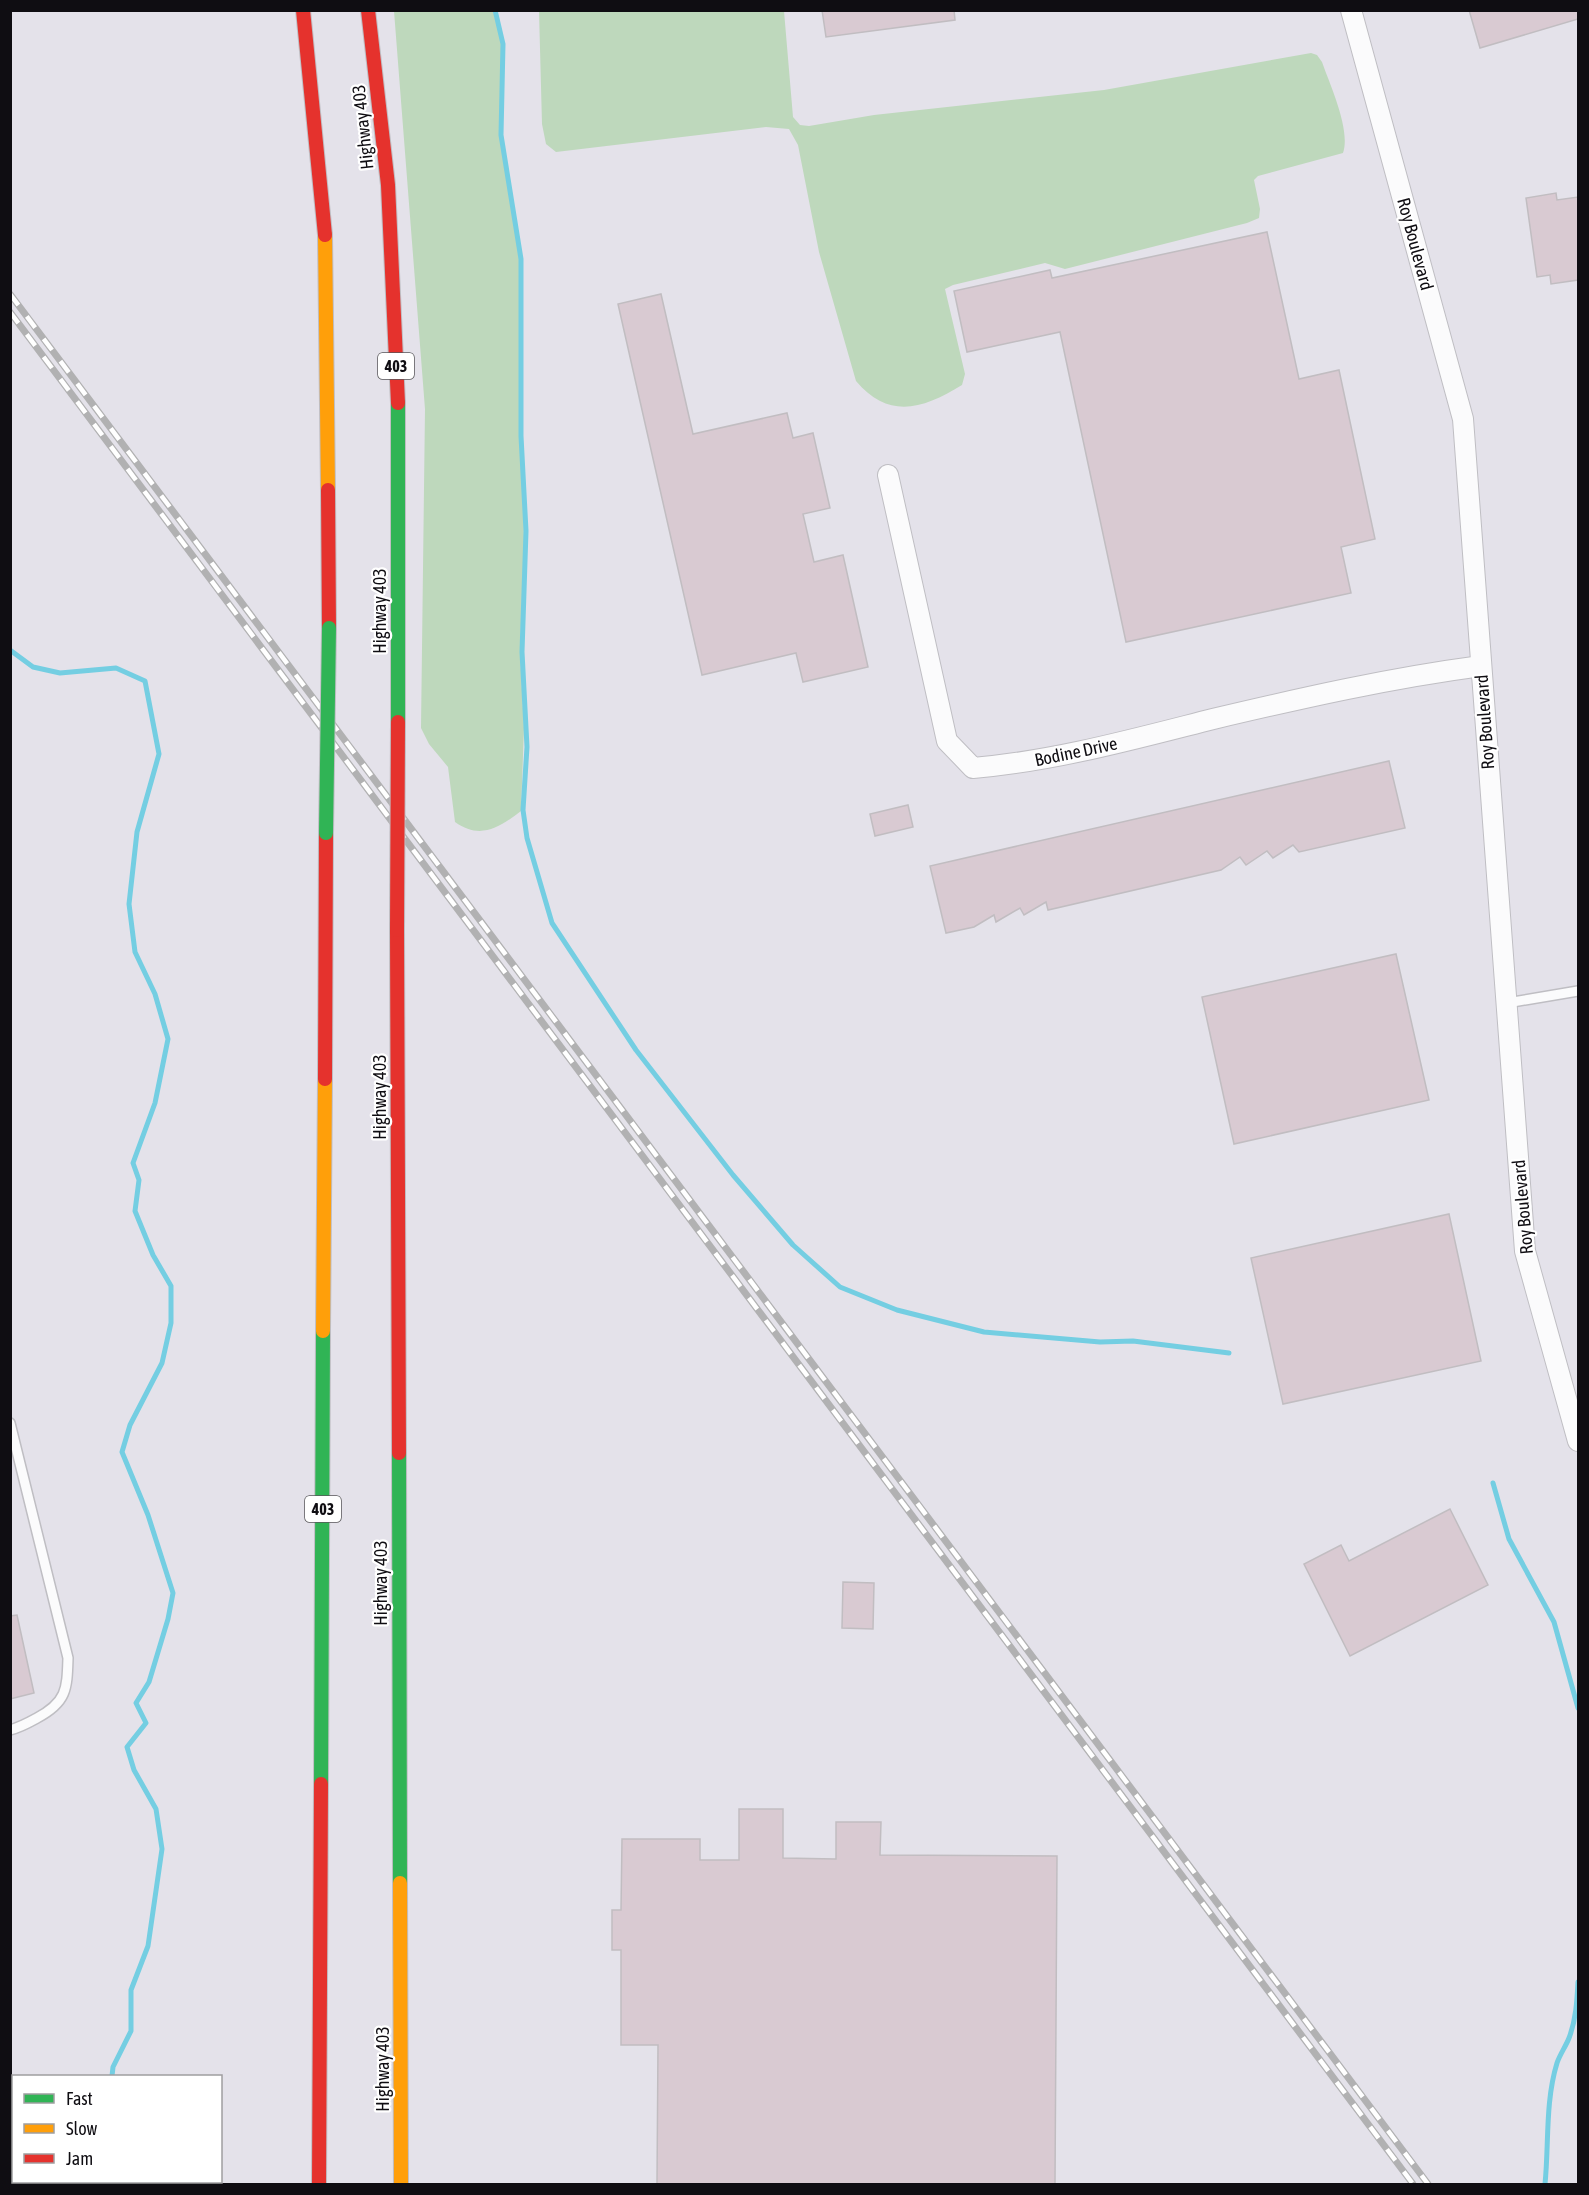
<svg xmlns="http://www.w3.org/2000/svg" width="1589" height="2195" viewBox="0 0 1589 2195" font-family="'Asap Condensed',sans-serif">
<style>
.green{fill:#bed8bc}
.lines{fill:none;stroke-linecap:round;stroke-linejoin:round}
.stream{stroke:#74cee2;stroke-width:5}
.building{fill:#d9cad2;stroke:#c1bdc1;stroke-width:1.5}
.lane-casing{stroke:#bfbec3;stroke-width:12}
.street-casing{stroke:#bfbec3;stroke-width:22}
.fast-casing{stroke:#bfbec3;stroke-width:16}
.slow-casing{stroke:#bfbec3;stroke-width:16}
.jam-casing{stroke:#bfbec3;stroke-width:16}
.lane{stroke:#fbfbfc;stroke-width:9}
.street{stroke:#fbfbfc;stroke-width:20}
.fast{stroke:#30b455;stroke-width:14}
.slow{stroke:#ff9f0a;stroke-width:14}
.jam{stroke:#e5322d;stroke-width:14}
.rail-casing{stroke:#b1b1b2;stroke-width:7}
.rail{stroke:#fff;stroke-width:4.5;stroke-dasharray:14;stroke-linecap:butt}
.fast-bridge-casing{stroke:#bfbec3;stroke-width:16;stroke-linecap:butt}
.jam-bridge-casing{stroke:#bfbec3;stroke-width:16;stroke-linecap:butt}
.fast-bridge{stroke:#30b455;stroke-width:14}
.jam-bridge{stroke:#e5322d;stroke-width:14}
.labels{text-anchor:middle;stroke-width:4.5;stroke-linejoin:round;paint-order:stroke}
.shield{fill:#fff;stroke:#575659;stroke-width:1.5}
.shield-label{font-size:16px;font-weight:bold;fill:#0f0d12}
.street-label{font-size:18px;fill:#0f0d12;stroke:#fff}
</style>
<rect width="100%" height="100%" fill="#e4e2ea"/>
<g class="green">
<path d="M394,11H493L502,44L499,136L506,163L519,258V436L523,468L524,543L520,651L524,728L521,811C499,828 480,840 455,822L448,767L429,744L421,728L425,409Z"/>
<path d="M539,11H784L793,117L800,125L809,126L874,115L1104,90L1311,53L1317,55L1322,62C1330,85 1351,130 1343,153L1258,176L1254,180L1260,209L1259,218L1247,223L1065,269L1045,263L953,285L945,289L965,374L962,385C923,409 889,420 856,381L819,252L798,145L789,129L766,127L556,152L546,144L542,124Z"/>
</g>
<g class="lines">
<g class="stream">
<polyline points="495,10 503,44 501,135 521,259 521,436 526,531 522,652 527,747 523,810 527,838 552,923 636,1050 733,1175 793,1245 840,1287 897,1310 984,1332 1100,1342 1133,1341 1229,1353"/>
<polyline points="10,650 33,667 60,673 116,668 145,681 159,754 137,832 129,904 135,952 155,994 168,1039 155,1103 133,1163 139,1180 135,1211 153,1255 171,1286 171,1323 162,1363 130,1425 122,1452 148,1515 173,1593 168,1619 149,1682 136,1703 146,1723 127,1747 134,1770 156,1809 162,1849 148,1946 131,1990 131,2031 113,2067 112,2076"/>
<polyline points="1493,1483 1509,1539 1554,1622 1578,1708"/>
<polyline points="141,2182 143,2184"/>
<path d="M1545,2184C1549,2145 1545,2102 1557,2063C1560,2054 1566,2046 1569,2038C1576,2020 1577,2001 1578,1982"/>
</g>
</g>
<g class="building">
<polygon points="822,10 954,10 955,20 826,37"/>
<polygon points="1469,10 1578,10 1578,19 1480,48"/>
<polygon points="1556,193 1557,200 1578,197 1578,280 1551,284 1550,275 1537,277 1526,198"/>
<polygon points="1267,232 1299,379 1339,370 1375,539 1341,547 1351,593 1126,642 1060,332 967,352 954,291 1050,270 1052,278"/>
<polygon points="661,294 693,434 787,413 793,438 813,433 830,508 803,514 814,562 843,555 868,667 803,682 796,653 702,675 618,304"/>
<polygon points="1389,761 1405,828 1299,852 1293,845 1273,858 1267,851 1246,865 1240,857 1221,870 1048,910 1046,902 1024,915 1020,908 996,922 994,915 974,927 946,933 930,866"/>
<polygon points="908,805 913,827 875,836 870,814"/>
<polygon points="1396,954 1429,1100 1234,1144 1202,997"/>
<polygon points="1449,1214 1481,1361 1283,1404 1251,1258"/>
<polygon points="1450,1509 1488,1585 1350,1656 1304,1564 1341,1545 1349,1561"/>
<polygon points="843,1582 874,1583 873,1629 842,1628"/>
<polygon points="17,1615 34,1693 10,1699 10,1616"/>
<polygon points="739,1809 783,1809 783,1858 836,1859 836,1822 881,1822 880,1855 1057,1856 1055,2184 657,2184 658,2045 621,2045 621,1950 612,1950 612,1910 621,1910 622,1839 700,1839 700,1860 739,1860"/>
</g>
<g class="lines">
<defs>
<g id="lane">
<polyline points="1507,1003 1578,991"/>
<path d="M10,1423L68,1658C67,1689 67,1702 37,1718C28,1723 21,1727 10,1730"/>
</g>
<g id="street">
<polyline points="1351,10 1463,419 1525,1251 1578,1441"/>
<path d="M888,475L947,741L973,768C1055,761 1134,739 1213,719C1302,698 1390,678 1481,666"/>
</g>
<g id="fast">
<polyline points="398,403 398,722"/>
<polyline points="399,1453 400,1883"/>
<polyline points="321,1784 323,1331"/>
</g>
<g id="slow">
<polyline points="325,235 328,490"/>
<polyline points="323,1331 325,1079"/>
<polyline points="400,1883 401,2184"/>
</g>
<g id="jam">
<polyline points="303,10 325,235"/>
<polyline points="368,10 388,185 398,403"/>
<polyline points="328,490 329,628"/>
<polyline points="397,930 399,1453"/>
<polyline points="325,1079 326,833"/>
<polyline points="319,2184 321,1784"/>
</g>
</defs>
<use href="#lane" class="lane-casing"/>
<use href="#street" class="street-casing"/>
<use href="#fast" class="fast-casing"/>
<use href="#slow" class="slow-casing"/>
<use href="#jam" class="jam-casing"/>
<use href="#lane" class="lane"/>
<use href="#street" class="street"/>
<use href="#fast" class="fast"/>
<use href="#slow" class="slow"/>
<use href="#jam" class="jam"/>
<defs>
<g id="rail">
<polyline points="10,294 1428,2184"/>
<polyline points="10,312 1413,2184"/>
</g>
</defs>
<use href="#rail" class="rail-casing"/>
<use href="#rail" class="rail"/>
<defs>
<polyline id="fast-bridge" points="326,833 329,628"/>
<polyline id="jam-bridge" points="397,930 398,722"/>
</defs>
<use href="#fast-bridge" class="fast-bridge-casing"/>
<use href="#jam-bridge" class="jam-bridge-casing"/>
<use href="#fast-bridge" class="fast-bridge"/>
<use href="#jam-bridge" class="jam-bridge"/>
</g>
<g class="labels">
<g class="shield">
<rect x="378" y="353" width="36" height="26" rx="4.5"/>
<rect x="305" y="1496" width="36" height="26" rx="4.5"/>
</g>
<g class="shield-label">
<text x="396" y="372">403</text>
<text x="323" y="1515">403</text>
</g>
<g class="street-label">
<text transform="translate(363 127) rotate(-96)" y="6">Highway 403</text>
<text transform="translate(1415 244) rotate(75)" y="6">Roy Boulevard</text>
<text transform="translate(380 611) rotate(-90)" y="6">Highway 403</text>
<text transform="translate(1485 722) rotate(-94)" y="6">Roy Boulevard</text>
<text transform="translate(1076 752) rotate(-12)" y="6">Bodine Drive</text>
<text transform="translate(380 1097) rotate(-90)" y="6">Highway 403</text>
<text transform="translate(1523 1207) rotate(-95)" y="6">Roy Boulevard</text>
<text transform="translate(381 1583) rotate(-90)" y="6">Highway 403</text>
<text transform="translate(383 2069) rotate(-90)" y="6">Highway 403</text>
</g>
</g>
<rect width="1589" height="2195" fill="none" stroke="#0f0d12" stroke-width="24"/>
<rect x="12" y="2075" width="210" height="108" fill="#ffffff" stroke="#9f9ea0" stroke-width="1.5"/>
<rect x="24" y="2094" width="30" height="9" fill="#30b455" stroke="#9f9ea0" stroke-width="1.5"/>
<text x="66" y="2105" font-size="18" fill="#0f0d12">Fast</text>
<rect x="24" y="2124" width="30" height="9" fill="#ff9f0a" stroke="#9f9ea0" stroke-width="1.5"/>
<text x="66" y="2135" font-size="18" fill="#0f0d12">Slow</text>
<rect x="24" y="2154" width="30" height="9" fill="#e5322d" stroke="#9f9ea0" stroke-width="1.5"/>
<text x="66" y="2165" font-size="18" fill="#0f0d12">Jam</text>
</svg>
